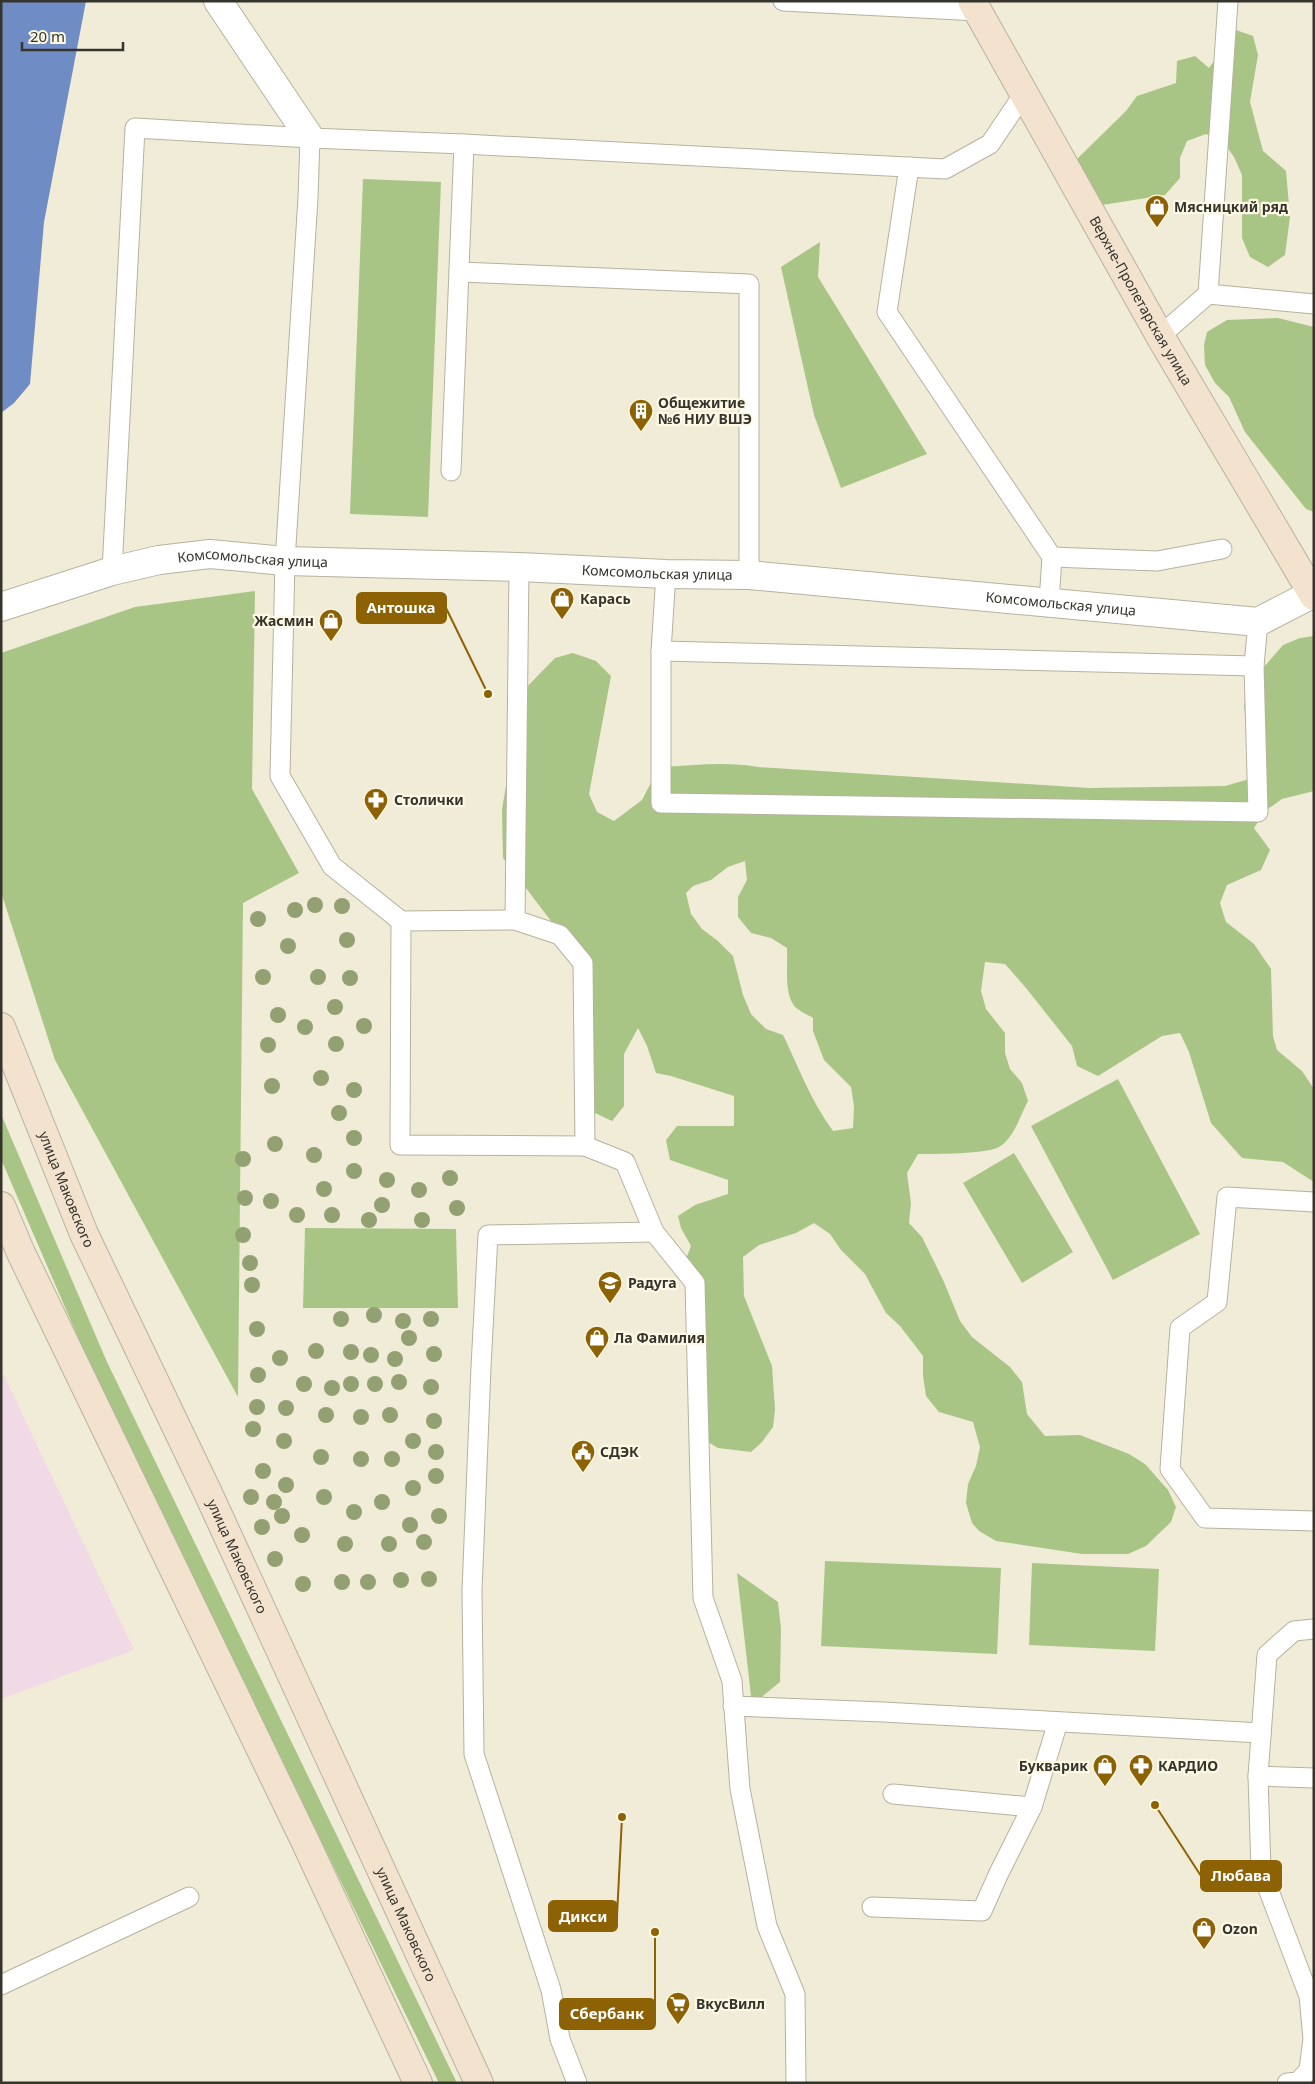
<svg xmlns="http://www.w3.org/2000/svg" width="1315" height="2084" viewBox="0 0 1315 2084" font-family="'Noto Sans',sans-serif">
<style>
.industrial{fill:#f1dae6}
.green{fill:#a9c586;fill-rule:evenodd}
.water{fill:#6f8cc5}
.lines{fill:none;stroke-linecap:round;stroke-linejoin:round}
.lane-casing{stroke:#b6b29f;stroke-width:21}
.street-casing{stroke:#b6b29f;stroke-width:30}
.secondary-casing{stroke:#b6b29f;stroke-width:30}
.lane{stroke:#fff;stroke-width:19}
.street{stroke:#fff;stroke-width:28}
.secondary{stroke:#f2e2ce;stroke-width:28}
.tree{fill:#93a072}
.labels{text-anchor:middle;stroke-width:4.5;stroke-linejoin:round;paint-order:stroke}
.poi-label{font-size:14px;font-weight:bold;fill:#36352d;stroke:#fdf9e4;text-anchor:start}
.street-label{font-size:14px;fill:#36352d;stroke:#fdf9e4}
.leader{fill:none;stroke:#8c6204;stroke-width:2}
.callout-dot{fill:#8c6204;stroke:#fdf9e4;stroke-width:2}
.callout{fill:#8c6204;stroke:#8c6204;stroke-width:2}
.callout-label{font-size:15px;text-anchor:middle;font-weight:bold;fill:#fff}
</style>
<rect width="100%" height="100%" fill="#f0ecd7"/>
<polygon class="industrial" points="1,1369 134,1650 1,1699"/>
<g class="green">
<polygon points="1236,30 1253,36 1258,55 1250,102 1263,151 1286,171 1290,217 1285,255 1268,267 1250,257 1242,238 1242,175 1234,157 1222,140 1206,134 1187,141 1180,158 1180,178 1165,195 1102,205 1079,174 1078,158 1126,111 1137,96 1176,83 1177,61 1195,56 1209,68"/>
<polygon points="363,179 441,182 428,517 350,514"/>
<polygon points="820,242 818,277 927,454 841,488 814,415 781,267"/>
<polygon points="1278,318 1314,327 1314,512 1306,509 1245,432 1229,397 1215,383 1205,365 1204,345 1207,332 1227,320"/>
<polygon points="255,591 252,789 299,873 243,903 238,1397 55,1060 1,892 1,653 135,607"/>
<path d="M1314,636V791L1282,799L1265,811L1254,828L1270,850L1261,870L1227,885L1220,903L1226,922L1254,944L1271,969L1273,1036L1277,1050L1302,1071L1314,1089V1182L1283,1162L1242,1158L1211,1123L1189,1052L1180,1033L1162,1036L1098,1076L1077,1066L1072,1046L1026,988L1005,964L985,962L981,991L986,1009L1005,1033V1053L1010,1069L1022,1083L1028,1101C1020,1116 1014,1138 999,1147C987,1154 935,1154 918,1154L907,1173L911,1203L909,1223L922,1237L944,1282L960,1321L972,1337L1010,1367L1022,1382L1027,1414L1045,1436L1080,1435L1129,1454L1145,1464L1168,1490L1176,1507L1171,1522L1146,1546L1128,1554H1082L996,1541L979,1531L972,1523L966,1503L968,1484L976,1466L980,1447L973,1422L939,1412L926,1396L923,1376V1356L900,1326L886,1313L865,1274L841,1250L830,1234L814,1223L796,1233L759,1245L743,1257L744,1296L772,1366L775,1409L773,1427L762,1442L751,1452L718,1448L701,1438L696,1316L684,1264L691,1246L681,1228L678,1216L695,1205L728,1194V1180L670,1160L666,1140L677,1126H734V1096L671,1076L656,1073L647,1046L638,1028L624,1054V1106L612,1121L595,1113L578,1078L582,949L551,921L503,858L502,810L521,693L555,658L573,653L596,661L611,676L589,794L597,812L614,821L642,800L659,767C692,766 724,761 758,767L1089,788L1225,786L1253,778L1244,705L1256,676L1283,645L1300,638ZM745,861L747,880L738,897V917L751,933L771,938L787,948C788,965 784,990 793,1004C796,1010 807,1014 813,1018V1031L824,1060L851,1087L854,1106L853,1128L833,1131C811,1101 799,1068 783,1035L766,1029L751,1014L743,995L733,956L718,941L702,929L691,914L686,893L693,886L711,880L728,867Z"/>
<polygon points="1118,1079 1200,1234 1113,1280 1031,1126"/>
<polygon points="1,1114 107,1362 457,2083 439,2083 93,1372 1,1159"/>
<polygon points="1014,1153 1073,1252 1022,1283 963,1183"/>
<polygon points="305,1228 456,1229 458,1308 303,1308"/>
<polygon points="825,1561 1001,1568 997,1654 821,1646"/>
<polygon points="1032,1563 1159,1569 1155,1651 1029,1645"/>
<polygon points="737,1573 778,1602 781,1629 780,1682 752,1705"/>
</g>
<polygon class="water" points="1,1 86,1 44,222 30,384 14,403 1,413"/>
<g class="lines">
<defs>
<g id="lane">
<polyline points="783,1 978,11"/>
<polyline points="464,144 945,169 990,144 1023,95"/>
<polyline points="909,167 887,312 1052,557 1049,602"/>
<polyline points="459,272 749,284 749,575"/>
<polyline points="1208,294 1228,1"/>
<polyline points="1160,336 1208,294 1314,304"/>
<polyline points="1052,557 1157,561 1222,549"/>
<polyline points="519,567 515,920 560,935 583,963 585,1146 625,1162 654,1232 695,1283 703,1598 732,1681 740,1789 767,1926 795,1994 796,2083"/>
<polyline points="112,571 135,128 310,138"/>
<polyline points="666,574 661,651 661,803 1258,812 1254,666 1258,622"/>
<polyline points="661,651 1254,666"/>
<polyline points="515,920 401,921 400,1145 585,1146"/>
<polyline points="401,921 332,866 280,776 285,561 308,198 310,138 464,144 451,471"/>
<polyline points="1314,1202 1227,1197 1217,1302 1180,1328 1170,1469 1205,1518 1314,1521"/>
<polyline points="1314,1629 1294,1631 1267,1655 1258,1776 1314,1778"/>
<polyline points="733,1706 883,1712 1261,1733"/>
<polyline points="1258,1776 1261,1870 1309,1996 1313,2039 1309,2070 1298,2082 1287,2083"/>
<polyline points="893,1794 1032,1807"/>
<polyline points="872,1907 982,1911 998,1875 1032,1807 1058,1722"/>
<polyline points="1,1985 189,1897"/>
<polyline points="577,2083 560,2039 551,1990 474,1754 472,1591 481,1367 488,1235 654,1232"/>
</g>
<g id="street">
<polyline points="218,1 310,138"/>
<path id="s1" d="M1,607L112,571L159,560L210,554L285,561L519,567L666,574L749,575L1258,622L1312,594"/>
</g>
<g id="secondary">
<path id="s2" d="M972,1L1160,336L1314,596"/>
<path id="s3" d="M1,1027L84,1234L208,1493L479,2083"/>
<polyline points="1,1206 21,1253 305,1841 418,2083"/>
</g>
</defs>
<use href="#lane" class="lane-casing"/>
<use href="#street" class="street-casing"/>
<use href="#secondary" class="secondary-casing"/>
<use href="#lane" class="lane"/>
<use href="#street" class="street"/>
<use href="#secondary" class="secondary"/>
</g>
<g class="tree">
<circle cx="315" cy="905" r="8"/>
<circle cx="342" cy="906" r="8"/>
<circle cx="295" cy="910" r="8"/>
<circle cx="258" cy="919" r="8"/>
<circle cx="347" cy="940" r="8"/>
<circle cx="288" cy="946" r="8"/>
<circle cx="263" cy="977" r="8"/>
<circle cx="318" cy="977" r="8"/>
<circle cx="350" cy="978" r="8"/>
<circle cx="335" cy="1007" r="8"/>
<circle cx="278" cy="1015" r="8"/>
<circle cx="364" cy="1026" r="8"/>
<circle cx="305" cy="1027" r="8"/>
<circle cx="336" cy="1044" r="8"/>
<circle cx="268" cy="1045" r="8"/>
<circle cx="321" cy="1078" r="8"/>
<circle cx="272" cy="1086" r="8"/>
<circle cx="354" cy="1090" r="8"/>
<circle cx="339" cy="1113" r="8"/>
<circle cx="354" cy="1138" r="8"/>
<circle cx="275" cy="1144" r="8"/>
<circle cx="314" cy="1155" r="8"/>
<circle cx="243" cy="1159" r="8"/>
<circle cx="354" cy="1171" r="8"/>
<circle cx="450" cy="1178" r="8"/>
<circle cx="387" cy="1180" r="8"/>
<circle cx="324" cy="1189" r="8"/>
<circle cx="419" cy="1190" r="8"/>
<circle cx="245" cy="1198" r="8"/>
<circle cx="271" cy="1201" r="8"/>
<circle cx="382" cy="1205" r="8"/>
<circle cx="457" cy="1208" r="8"/>
<circle cx="297" cy="1215" r="8"/>
<circle cx="332" cy="1215" r="8"/>
<circle cx="369" cy="1220" r="8"/>
<circle cx="422" cy="1220" r="8"/>
<circle cx="243" cy="1235" r="8"/>
<circle cx="250" cy="1263" r="8"/>
<circle cx="252" cy="1285" r="8"/>
<circle cx="374" cy="1315" r="8"/>
<circle cx="341" cy="1319" r="8"/>
<circle cx="431" cy="1319" r="8"/>
<circle cx="403" cy="1321" r="8"/>
<circle cx="257" cy="1329" r="8"/>
<circle cx="409" cy="1338" r="8"/>
<circle cx="316" cy="1351" r="8"/>
<circle cx="351" cy="1352" r="8"/>
<circle cx="434" cy="1354" r="8"/>
<circle cx="371" cy="1355" r="8"/>
<circle cx="280" cy="1358" r="8"/>
<circle cx="395" cy="1359" r="8"/>
<circle cx="258" cy="1375" r="8"/>
<circle cx="399" cy="1382" r="8"/>
<circle cx="304" cy="1384" r="8"/>
<circle cx="351" cy="1384" r="8"/>
<circle cx="375" cy="1384" r="8"/>
<circle cx="431" cy="1387" r="8"/>
<circle cx="332" cy="1388" r="8"/>
<circle cx="257" cy="1407" r="8"/>
<circle cx="286" cy="1408" r="8"/>
<circle cx="326" cy="1415" r="8"/>
<circle cx="390" cy="1415" r="8"/>
<circle cx="361" cy="1417" r="8"/>
<circle cx="434" cy="1421" r="8"/>
<circle cx="253" cy="1429" r="8"/>
<circle cx="284" cy="1441" r="8"/>
<circle cx="413" cy="1441" r="8"/>
<circle cx="436" cy="1452" r="8"/>
<circle cx="321" cy="1457" r="8"/>
<circle cx="361" cy="1459" r="8"/>
<circle cx="392" cy="1459" r="8"/>
<circle cx="263" cy="1471" r="8"/>
<circle cx="436" cy="1476" r="8"/>
<circle cx="286" cy="1485" r="8"/>
<circle cx="413" cy="1488" r="8"/>
<circle cx="251" cy="1497" r="8"/>
<circle cx="324" cy="1497" r="8"/>
<circle cx="274" cy="1502" r="8"/>
<circle cx="382" cy="1502" r="8"/>
<circle cx="354" cy="1512" r="8"/>
<circle cx="282" cy="1516" r="8"/>
<circle cx="439" cy="1516" r="8"/>
<circle cx="410" cy="1525" r="8"/>
<circle cx="262" cy="1527" r="8"/>
<circle cx="302" cy="1535" r="8"/>
<circle cx="424" cy="1542" r="8"/>
<circle cx="345" cy="1544" r="8"/>
<circle cx="389" cy="1544" r="8"/>
<circle cx="275" cy="1559" r="8"/>
<circle cx="429" cy="1579" r="8"/>
<circle cx="401" cy="1580" r="8"/>
<circle cx="342" cy="1582" r="8"/>
<circle cx="368" cy="1582" r="8"/>
<circle cx="303" cy="1584" r="8"/>
</g>
<defs>
<symbol id="shop-pin" viewBox="-11 -11 22 30"><path d="M0 17L-7.5 6A9.5 9.5 0 1 1 7.5 6Z" fill="#8c6204" stroke="#fdf9e4"/><path d="M-5-2.5h2.3a2.7 3.5 0 0 1 5.4 0H5L5.5 6h-11ZM-1.5-2.5h3a1.5 2.3 0 0 0-3 0Z" fill="#fff"/></symbol>
<symbol id="building-pin" viewBox="-11 -11 22 30"><path d="M0 17L-7.5 6A9.5 9.5 0 1 1 7.5 6Z" fill="#8c6204" stroke="#fdf9e4"/><path d="M-4-6H4V6H1V3H-1V6H-4ZM-2.5-4.3h1.7v1.8h-1.7ZM.8-4.3h1.7v1.8H.8ZM-2.5-1h1.7V.8h-1.7ZM.8-1h1.7V.8H.8Z" fill="#fff"/></symbol>
<symbol id="pharmacy-pin" viewBox="-11 -11 22 30"><path d="M0 17L-7.5 6A9.5 9.5 0 1 1 7.5 6Z" fill="#8c6204" stroke="#fdf9e4"/><path d="M-2-6h4v4h4v4h-4v4h-4v-4h-4v-4h4Z" fill="#fff"/></symbol>
<symbol id="school-pin" viewBox="-11 -11 22 30"><path d="M0 17L-7.5 6A9.5 9.5 0 1 1 7.5 6Z" fill="#8c6204" stroke="#fdf9e4"/><path d="M0-5L7-2L0 1L-7-2ZM-4 1L0 2.5L4 1V4Q0 6-4 4Z" fill="#fff"/></symbol>
<symbol id="civic-pin" viewBox="-11 -11 22 30"><path d="M0 17L-7.5 6A9.5 9.5 0 1 1 7.5 6Z" fill="#8c6204" stroke="#fdf9e4"/><path d="M-.6-6.5H3V-4.5H.6V-3L4-1V1h2V6H-6V1h2V-1L-.6-3ZM-1.2 2.5V6h2.4V2.5Z" fill="#fff"/></symbol>
<symbol id="supermarket-pin" viewBox="-11 -11 22 30"><path d="M0 17L-7.5 6A9.5 9.5 0 1 1 7.5 6Z" fill="#8c6204" stroke="#fdf9e4"/><path d="M-6-5.5h2.5l.6 2H6L4.5 2H-2.5L-4.4-4H-6ZM-1.5 3.2a1.3 1.3 0 1 0 .1 0ZM3 3.2a1.3 1.3 0 1 0 .1 0Z" fill="#fff"/></symbol>
</defs>
<g fill-rule="evenodd">
<use href="#shop-pin" x="1143" y="193" width="28" height="38"/>
<use href="#building-pin" x="627" y="397" width="28" height="38"/>
<use href="#shop-pin" x="548" y="585" width="28" height="38"/>
<use href="#shop-pin" x="317" y="607" width="28" height="38"/>
<use href="#pharmacy-pin" x="362" y="786" width="28" height="38"/>
<use href="#school-pin" x="596" y="1269" width="28" height="38"/>
<use href="#shop-pin" x="583" y="1324" width="28" height="38"/>
<use href="#civic-pin" x="569" y="1438" width="28" height="38"/>
<use href="#shop-pin" x="1091" y="1752" width="28" height="38"/>
<use href="#pharmacy-pin" x="1127" y="1752" width="28" height="38"/>
<use href="#shop-pin" x="1190" y="1915" width="28" height="38"/>
<use href="#supermarket-pin" x="664" y="1990" width="28" height="38"/>
</g>
<g class="labels">
<g class="poi-label">
<text x="1174" y="212">Мясницкий ряд</text>
<text x="658" y="408">Общежитие<tspan x="658" dy="16">№6 НИУ ВШЭ</tspan></text>
<text x="580" y="604">Карась</text>
<text x="314" y="626" text-anchor="end">Жасмин</text>
<text x="394" y="805">Столички</text>
<text x="628" y="1288">Радуга</text>
<text x="614" y="1343">Ла Фамилия</text>
<text x="600" y="1457">СДЭК</text>
<text x="1088" y="1771" text-anchor="end">Букварик</text>
<text x="1158" y="1771">КАРДИО</text>
<text x="1222" y="1934">Ozon</text>
<text x="696" y="2009">ВкусВилл</text>
</g>
<g class="street-label">
<text dy="5" stroke="none"><textPath href="#s2" startOffset="344">Верхне-Пролетарская улица</textPath></text>
<text dy="5" stroke="none"><textPath href="#s1" startOffset="259">Комсомольская улица</textPath></text>
<text dy="5" stroke="none"><textPath href="#s1" startOffset="664">Комсомольская улица</textPath></text>
<text dy="5" stroke="none"><textPath href="#s1" startOffset="1069">Комсомольская улица</textPath></text>
<text dy="5" stroke="none"><textPath href="#s3" startOffset="175">улица Маковского</textPath></text>
<text dy="5" stroke="none"><textPath href="#s3" startOffset="580">улица Маковского</textPath></text>
<text dy="5" stroke="none"><textPath href="#s3" startOffset="985">улица Маковского</textPath></text>
</g>
</g>
<path class="leader" d="M488 694L446 608M1155 1805L1201 1876M622 1817L617 1916M655 1932L655 2014"/>
<g class="callout-dot">
<circle cx="488" cy="694" r="5"/>
<circle cx="1155" cy="1805" r="5"/>
<circle cx="622" cy="1817" r="5"/>
<circle cx="655" cy="1932" r="5"/>
</g>
<g class="callout">
<rect x="357" y="593" width="89" height="30" rx="5"/>
<rect x="1201" y="1861" width="80" height="30" rx="5"/>
<rect x="549" y="1901" width="68" height="30" rx="5"/>
<rect x="560" y="1999" width="95" height="30" rx="5"/>
</g>
<g class="callout-label">
<text x="401" y="613">Антошка</text>
<text x="1241" y="1881">Любава</text>
<text x="583" y="1922">Дикси</text>
<text x="607" y="2019">Сбербанк</text>
</g>
<rect width="1315" height="2084" fill="none" stroke="#36352d" stroke-width="5"/>
<path d="M22 42v8h101v-8" fill="none" stroke="#36352d" stroke-width="2.5"/>
<text x="30" y="42" font-size="15" fill="#36352d" stroke="#fdf9e4" stroke-width="4" paint-order="stroke">20 m</text>
</svg>
